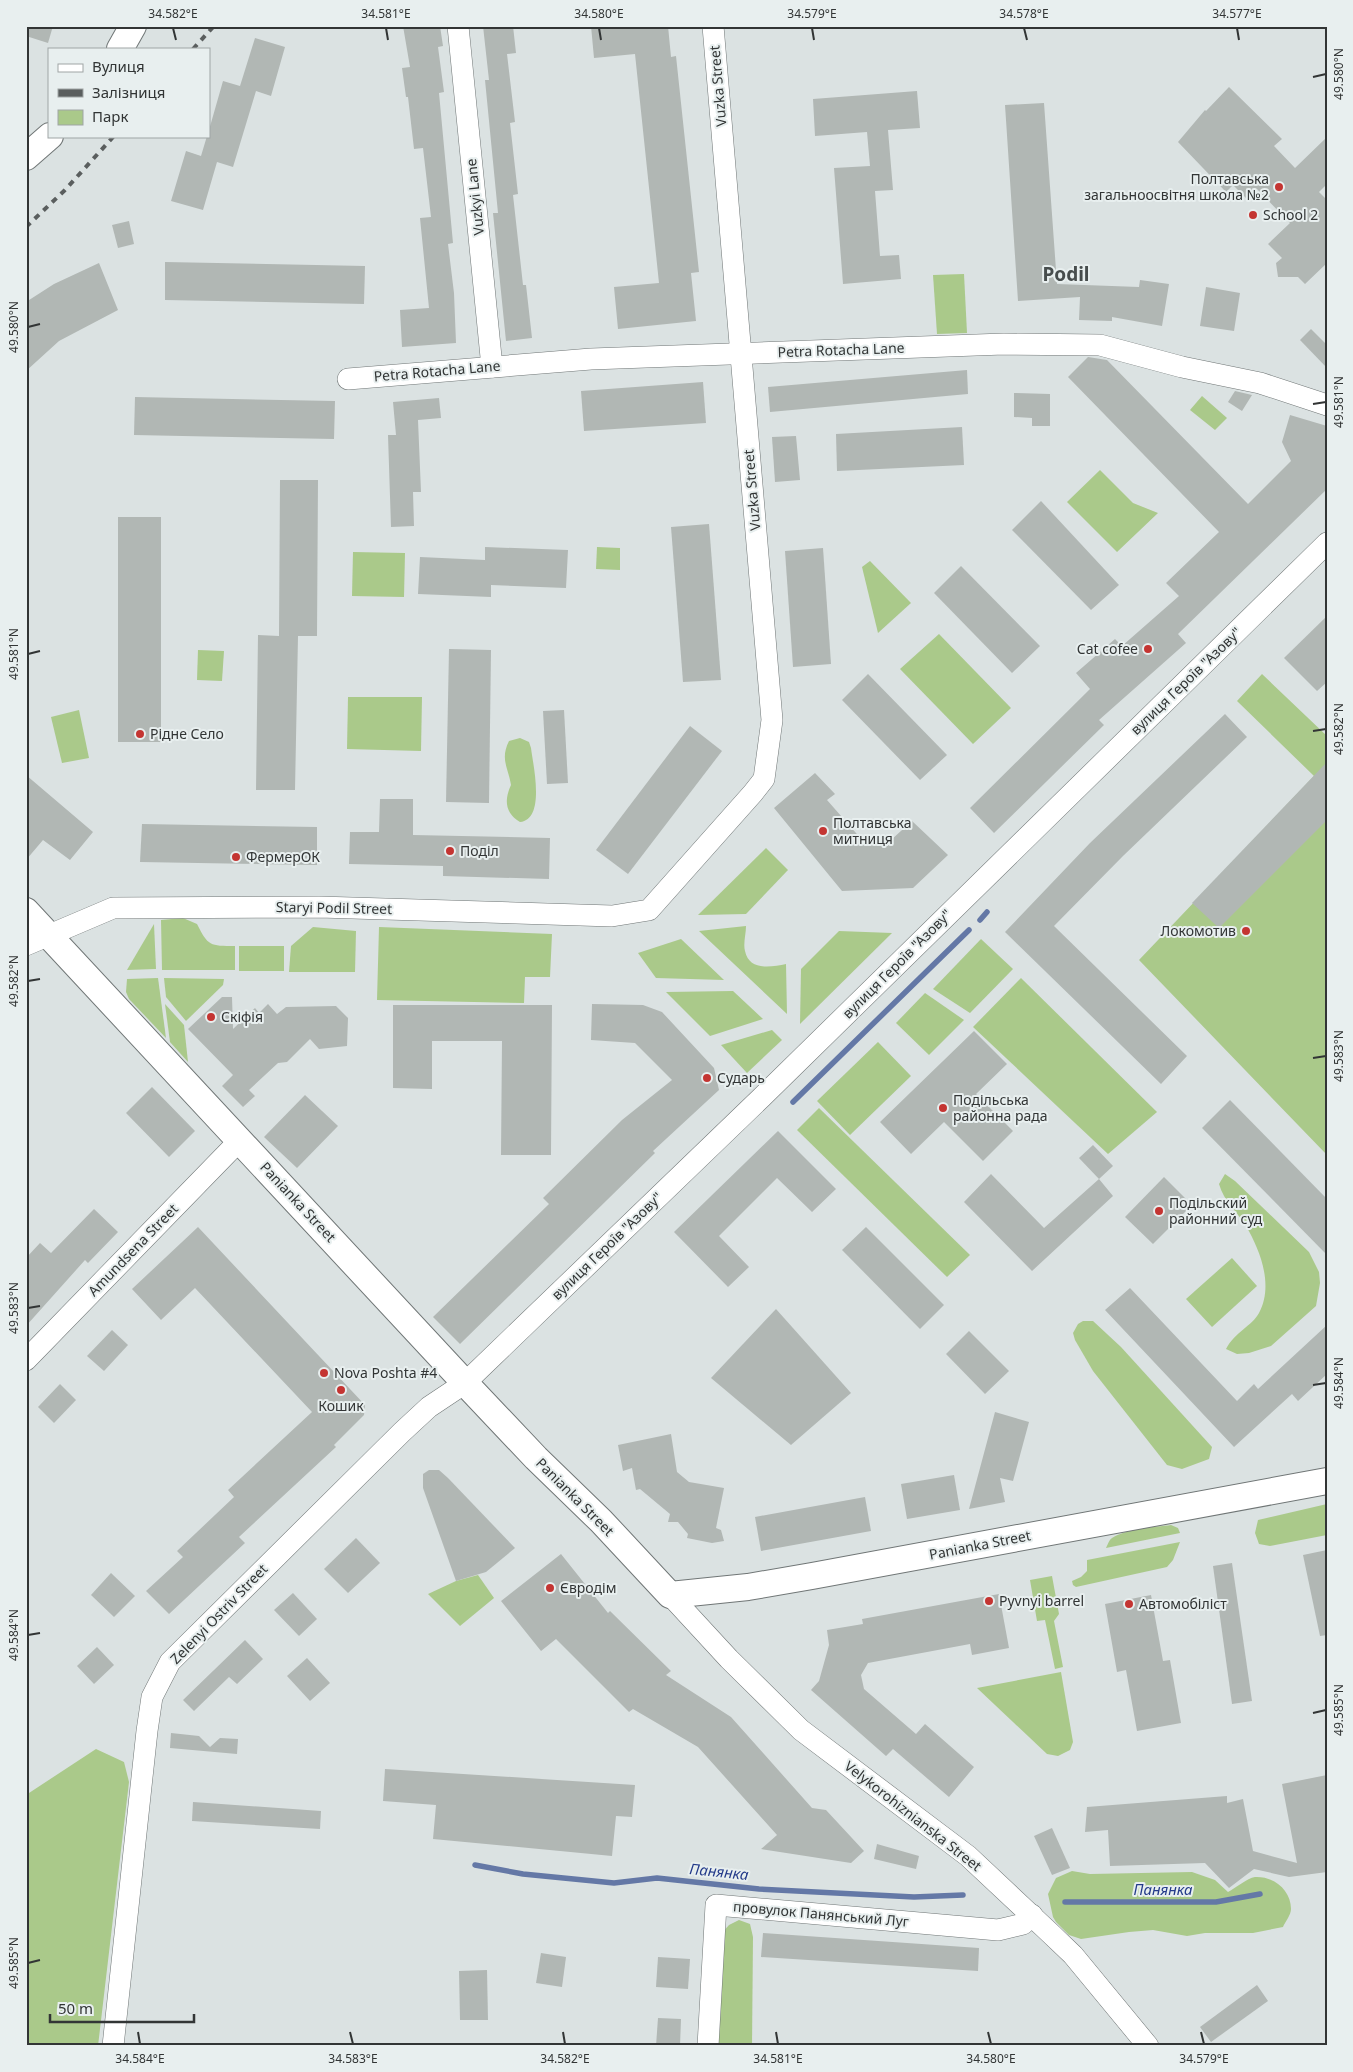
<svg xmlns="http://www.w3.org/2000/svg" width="1353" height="2072" viewBox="0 0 1353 2072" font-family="'Noto Sans',sans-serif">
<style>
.green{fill:#aac98a}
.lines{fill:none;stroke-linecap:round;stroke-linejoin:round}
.stream{stroke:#6478a6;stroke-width:5.5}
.building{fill:#b1b7b4}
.minor-casing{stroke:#707676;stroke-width:22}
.major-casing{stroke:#707676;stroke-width:28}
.minor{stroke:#fff;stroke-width:21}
.major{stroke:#fff;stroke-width:26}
.rail{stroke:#5a5e5e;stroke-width:4;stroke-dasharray:6 6;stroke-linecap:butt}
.ticks{fill:none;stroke:#323535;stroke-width:2}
.poi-dot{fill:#c43532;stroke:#e8efef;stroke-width:2}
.labels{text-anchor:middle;stroke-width:4;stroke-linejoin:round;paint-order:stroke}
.street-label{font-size:14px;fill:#323535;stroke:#e8efef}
.poi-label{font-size:14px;fill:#323535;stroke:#e8efef;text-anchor:start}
.water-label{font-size:15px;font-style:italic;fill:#243b8a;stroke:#e8efef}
.district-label{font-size:19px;font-weight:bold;fill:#474d4d;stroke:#e8efef}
.neatline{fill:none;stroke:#323535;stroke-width:2}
.ticks-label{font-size:12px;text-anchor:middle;fill:#323535}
</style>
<rect width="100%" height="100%" fill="#dbe2e2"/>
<g class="green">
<polygon points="964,274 967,333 937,334 933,275"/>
<polygon points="1202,396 1227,418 1215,430 1190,410"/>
<polygon points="1100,470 1133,503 1158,513 1117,552 1067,502"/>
<polygon points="597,547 620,548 620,570 596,569"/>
<polygon points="353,552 405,553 404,597 352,596"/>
<polygon points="870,561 911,603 878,633 862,567"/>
<polygon points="939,634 1011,708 973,744 900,669"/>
<polygon points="198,650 224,651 222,681 197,680"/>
<polygon points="1262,674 1327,736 1327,1155 1139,960 1314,776 1237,701"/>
<polygon points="348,697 422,697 421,751 347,749"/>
<polygon points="79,710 89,758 62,763 51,717"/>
<path d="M520,738L529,742L531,748C533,765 546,819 520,822C505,813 504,800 511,785C508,767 500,759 509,741Z"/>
<polygon points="766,848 788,870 746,914 698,915"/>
<path d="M183,918L197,924C208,946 210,946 235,946V970H162L161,920Z"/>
<polygon points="154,924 156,969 127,970"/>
<path d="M746,926C746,934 743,944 745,951C749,971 771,967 786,964L787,1014L699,931Z"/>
<polygon points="313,927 356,931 355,972 289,972 291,946"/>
<polygon points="379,927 552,934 550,977 525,977 524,1003 377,1000"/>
<polygon points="839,931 892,933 800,1024 801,969"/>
<polygon points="681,939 724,980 656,978 638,953"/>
<polygon points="981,939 1013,969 970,1013 933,989"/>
<rect x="239" y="946" width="45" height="25"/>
<polygon points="158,978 166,1038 129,999 126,992 127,979"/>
<polygon points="164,978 224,979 223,985 186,1021 166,997"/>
<polygon points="1021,978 1157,1112 1108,1154 973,1027"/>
<polygon points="733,991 763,1019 710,1036 666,992"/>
<polygon points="925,993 964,1020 929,1055 896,1023"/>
<polygon points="165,1004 184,1025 188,1062 170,1042"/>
<polygon points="772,1030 782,1040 747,1073 721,1045"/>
<polygon points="878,1042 911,1076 850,1135 817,1101"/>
<polygon points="819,1108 970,1255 947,1277 797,1130"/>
<path d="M1225,1174L1235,1181L1309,1252L1319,1272L1320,1283L1316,1306L1271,1346L1249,1353L1237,1354L1226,1349C1235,1332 1252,1326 1259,1313C1274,1285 1260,1250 1246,1226C1237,1211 1224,1202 1219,1184Z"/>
<polygon points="1232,1258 1257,1286 1212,1327 1186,1299"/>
<polygon points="1083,1321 1093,1321 1121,1347 1212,1447 1209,1459 1182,1469 1167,1465 1093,1371 1075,1340 1073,1333 1078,1324"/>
<polygon points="1327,1504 1327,1535 1270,1546 1259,1544 1255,1533 1258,1520"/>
<path d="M1171,1525L1178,1528L1180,1533L1106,1548C1108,1544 1109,1540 1112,1538C1125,1529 1155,1527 1171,1525Z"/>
<polygon points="1180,1542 1173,1560 1167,1567 1076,1587 1073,1585 1072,1581 1081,1577 1087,1571 1087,1560"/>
<polygon points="478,1575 494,1598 460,1626 428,1594 456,1581"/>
<polygon points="1052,1576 1059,1614 1054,1621 1063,1667 1055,1669 1045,1620 1037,1621 1030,1580"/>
<polygon points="1061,1672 1073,1742 1070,1750 1058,1756 1047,1754 977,1688"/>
<polygon points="96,1749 124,1762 129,1782 98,2046 26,2046 26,1792 29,1793"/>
<path d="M1072,1871L1090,1874L1192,1872L1215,1880L1228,1892C1236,1888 1247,1878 1255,1877C1274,1876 1291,1890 1291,1909C1291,1915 1285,1922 1283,1927L1253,1933H1205L1187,1936L1153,1930L1129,1932L1081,1939L1069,1935L1056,1922L1053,1917L1048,1894L1056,1878Z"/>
<polygon points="739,1920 750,1924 753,1937 752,2046 713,2046 721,1934 729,1925"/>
</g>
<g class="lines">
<g class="stream">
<polyline points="980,920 987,912"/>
<polyline points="793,1102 969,930"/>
<polyline points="475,1865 523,1874 614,1883 657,1878 759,1889 914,1897 963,1895"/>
<polyline points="1065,1902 1216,1902 1260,1894"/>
</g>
</g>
<g class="building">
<polygon points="26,26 53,26 48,43 26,36"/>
<polygon points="403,26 440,26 443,46 438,47 444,92 439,93 453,243 448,244 454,293 456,343 402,347 400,310 429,308 420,218 431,217 423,148 414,149 408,97 406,97 402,68 410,67"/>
<polygon points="483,26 513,26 516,53 507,54 515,122 510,123 518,194 513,195 523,285 526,285 532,338 506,341 493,213 498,213 485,80 489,80"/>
<polygon points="591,26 668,26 671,57 676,56 699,272 691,273 696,321 618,329 614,287 659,283 635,54 594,58"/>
<polygon points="255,38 285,47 271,96 256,91 233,167 217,162 203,210 171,201 186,151 201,156 207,136 209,136 209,130 223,81 240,86"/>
<polygon points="1229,87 1282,139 1274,146 1295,168 1327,137 1327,184 1319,192 1327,200 1327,263 1305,284 1298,277 1278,277 1276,263 1282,258 1268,244 1290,223 1257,189 1247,199 1233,185 1226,192 1178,142 1205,110 1206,111"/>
<polygon points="917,91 920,128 888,130 893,190 875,191 880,256 899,255 901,279 843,284 834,168 870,166 867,132 815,136 813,99"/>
<polygon points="1044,103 1057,284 1139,287 1140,280 1169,284 1162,326 1112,317 1112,321 1079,320 1080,297 1018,301 1005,105"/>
<polygon points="129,221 134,244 118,248 112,225"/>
<polygon points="165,262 365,266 364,304 165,300"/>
<polygon points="99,263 118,310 59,341 26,371 26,302 54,284"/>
<polygon points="1206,287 1240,293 1234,331 1200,326"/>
<polygon points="1311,329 1327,345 1327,368 1300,340"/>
<polygon points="1088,357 1107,360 1248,504 1291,461 1282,442 1290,415 1327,426 1327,489 1178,634 1186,643 1099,720 1104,725 994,833 970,808 1090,689 1076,673 1115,639 1122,646 1179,596 1166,583 1219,532 1068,377"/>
<polygon points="967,370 968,394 770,412 768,387"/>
<polygon points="703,382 706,423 584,431 581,391"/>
<polygon points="1235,391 1252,395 1242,411 1228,402"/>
<polygon points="1014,393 1050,394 1050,426 1032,426 1032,418 1014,417"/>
<polygon points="135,397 335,401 334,439 134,435"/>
<polygon points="439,398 441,418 418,420 421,492 413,492 414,526 391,527 388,435 396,435 393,402"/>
<polygon points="962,427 964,465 837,471 836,434"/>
<polygon points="796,436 800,480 775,482 772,437"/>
<polygon points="280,480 318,480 317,636 298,636 295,790 256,790 258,635 279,636"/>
<polygon points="1041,501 1119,585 1091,610 1012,530"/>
<rect x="118" y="517" width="43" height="225"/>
<polygon points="709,524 721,680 683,682 671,527"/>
<polygon points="485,547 568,550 566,588 491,585 491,597 418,594 420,557 485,560"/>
<polygon points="823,548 831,664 793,667 785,551"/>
<polygon points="961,566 1040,646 1012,673 934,593"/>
<polygon points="1327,616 1327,682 1317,691 1284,658"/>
<polygon points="449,649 491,650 489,803 446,802"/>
<polygon points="868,674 947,755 920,780 842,700"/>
<polygon points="564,710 568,783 547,784 543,711"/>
<polygon points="1225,714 1247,737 1123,856 1054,926 1187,1056 1161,1084 1005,932 1090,843"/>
<polygon points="690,726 722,751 628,874 596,850"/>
<polygon points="1327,762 1327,820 1219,928 1192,903"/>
<polygon points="815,773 835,794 827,800 863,841 891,840 912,821 948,855 913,888 842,891 774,808"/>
<polygon points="26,775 93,832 70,860 43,840 26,860"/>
<polygon points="380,799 413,799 413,835 550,838 549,879 443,876 443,866 349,864 350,832 379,832"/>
<polygon points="142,824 317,827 317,865 140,862"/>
<polygon points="222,997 232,997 233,1029 255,1008 259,1013 268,1004 277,1014 286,1007 336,1006 348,1018 347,1046 319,1049 310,1039 287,1062 278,1063 249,1090 255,1096 243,1107 222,1086 233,1075 188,1029"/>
<polygon points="592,1004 643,1005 662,1012 714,1068 719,1090 653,1151 655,1153 460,1344 433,1317 549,1204 543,1198 622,1120 672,1080 635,1043 591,1040"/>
<polygon points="393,1005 552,1005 551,1155 501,1155 502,1041 432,1041 432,1089 393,1088"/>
<polygon points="974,1031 1007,1064 976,1094 1013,1131 983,1161 944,1122 911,1154 880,1122"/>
<polygon points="152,1087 195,1131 169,1157 126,1113"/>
<polygon points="305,1095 338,1126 297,1168 264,1137"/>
<polygon points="1230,1100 1327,1199 1327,1255 1202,1128"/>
<polygon points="778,1131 836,1189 812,1212 777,1178 719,1236 749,1267 728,1287 674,1232"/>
<polygon points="1093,1145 1113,1166 1099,1179 1079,1158"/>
<polygon points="991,1174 1044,1228 1099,1179 1113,1196 1032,1271 964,1202"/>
<polygon points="1164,1177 1192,1205 1153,1244 1125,1217"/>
<polygon points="94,1209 118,1232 88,1263 85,1260 26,1326 26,1258 40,1243 51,1253"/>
<polygon points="198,1227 365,1405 364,1415 334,1445 336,1447 239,1537 245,1543 169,1614 146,1591 183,1557 177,1551 234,1497 228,1490 312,1412 195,1288 161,1320 132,1289"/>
<polygon points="866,1227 944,1305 920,1329 842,1250"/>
<polygon points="1130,1288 1237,1401 1254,1384 1258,1389 1327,1325 1327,1374 1298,1401 1292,1394 1234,1447 1105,1310"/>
<polygon points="776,1309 851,1393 791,1445 711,1378"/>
<polygon points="112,1330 128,1345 104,1371 87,1356"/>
<polygon points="969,1331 1009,1371 985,1394 946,1354"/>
<polygon points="60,1384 76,1400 54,1423 38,1407"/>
<polygon points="995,1412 1029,1422 1013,1481 1000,1478 1005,1502 969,1509"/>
<polygon points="671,1434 677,1472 689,1482 724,1488 716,1528 721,1530 724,1541 712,1543 687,1538 688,1534 678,1522 668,1522 670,1514 640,1489 636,1490 632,1468 623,1471 618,1445"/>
<polygon points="429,1470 439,1470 448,1478 515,1548 486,1572 456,1581 423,1488 423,1474"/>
<polygon points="954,1475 960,1510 907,1519 901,1484"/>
<polygon points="865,1497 871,1531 761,1551 755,1517"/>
<polygon points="356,1538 380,1563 348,1593 324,1569"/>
<polygon points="1327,1550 1327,1635 1320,1636 1303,1555"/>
<polygon points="561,1554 608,1613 610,1611 671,1671 666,1675 731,1717 812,1808 826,1810 864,1851 851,1863 761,1849 777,1835 698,1747 633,1709 629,1712 556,1639 541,1651 501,1601"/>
<polygon points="1232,1563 1252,1701 1232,1704 1213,1566"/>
<polygon points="111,1573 135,1596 114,1617 91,1595"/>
<polygon points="293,1593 317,1619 299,1636 274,1610"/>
<polygon points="999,1594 1009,1648 972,1655 970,1644 868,1663 861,1675 864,1689 916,1734 925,1724 974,1767 949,1797 893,1749 886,1756 811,1690 819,1681 829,1645 827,1630 863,1624 862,1619"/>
<polygon points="1151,1595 1163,1661 1170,1660 1181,1723 1137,1731 1126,1670 1117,1672 1105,1604"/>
<polygon points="245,1640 263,1659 237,1684 229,1677 194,1711 183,1700"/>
<polygon points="97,1647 114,1665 94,1684 77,1666"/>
<polygon points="307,1658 330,1683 310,1701 287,1676"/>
<polygon points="171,1733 199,1736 210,1747 220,1738 238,1739 237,1754 170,1748"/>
<polygon points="385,1769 635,1785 632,1817 616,1816 612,1856 433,1839 436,1805 383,1801"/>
<polygon points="1327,1775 1327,1872 1289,1877 1254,1869 1229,1888 1205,1863 1110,1866 1108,1830 1085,1832 1087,1807 1227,1796 1227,1803 1243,1799 1253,1851 1297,1863 1282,1784"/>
<polygon points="193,1802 321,1811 320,1829 192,1821"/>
<polygon points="1052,1828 1070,1868 1052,1875 1034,1836"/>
<polygon points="877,1844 919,1856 916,1869 874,1859"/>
<polygon points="763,1933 979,1948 978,1971 761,1957"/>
<polygon points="541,1953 566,1957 562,1987 536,1983"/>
<polygon points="658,1957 690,1959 688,1989 656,1987"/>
<polygon points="487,1970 488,2020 460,2020 459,1971"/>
<polygon points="1257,1985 1268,2001 1211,2042 1200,2027"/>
<polygon points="658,2018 681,2019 680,2046 656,2046"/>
</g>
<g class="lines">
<defs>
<g id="minor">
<polyline points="458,26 492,367"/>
<polyline points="348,379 591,359 1004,344 1100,345 1182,367 1260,383 1327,405"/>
<polyline points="26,945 113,908 319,907 612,916 649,910 753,793 764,779 772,720 713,26"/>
<polyline points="26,1360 240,1140"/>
<polyline points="670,1595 729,1659 801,1730 968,1856 1050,1933 1073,1955 1148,2046"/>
<polyline points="113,2046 147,1731 152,1697 170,1662 402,1432 429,1407 465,1383 762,1097 1327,543"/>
<polyline points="708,2046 716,1905 998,1930 1023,1924 1032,1915"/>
</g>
<g id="major">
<polyline points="120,49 133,26"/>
<polyline points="26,157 50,136"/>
<polyline points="26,911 465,1383 536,1458 601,1521 670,1595 748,1587 812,1576 1327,1481"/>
</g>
</defs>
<use href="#minor" class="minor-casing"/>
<use href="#major" class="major-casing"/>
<use href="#minor" class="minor"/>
<use href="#major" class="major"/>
<g class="rail">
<polyline points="193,49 214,26"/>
<polyline points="26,227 65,190 114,136"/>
</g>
</g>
<path class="ticks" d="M173,28L176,40M386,28L388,40M599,28L601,40M812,28L814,40M1024,28L1027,40M1237,28L1239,40M1313,77L1326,74M28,327L40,324M1313,404L1326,402M28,654L40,651M1313,731L1326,729M28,981L40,979M1313,1058L1326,1056M28,1308L40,1306M1313,1385L1326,1383M28,1635L40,1633M1313,1713L1326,1710M28,1963L40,1960M138,2032L140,2044M350,2032L353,2044M563,2032L565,2044M776,2032L778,2044M988,2032L991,2044M1201,2032L1204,2044"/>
<g class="poi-dot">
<circle cx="1279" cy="187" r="5"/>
<circle cx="1253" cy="215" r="5"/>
<circle cx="1148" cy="649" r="5"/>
<circle cx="140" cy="734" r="5"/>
<circle cx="823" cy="831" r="5"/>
<circle cx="450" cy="851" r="5"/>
<circle cx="236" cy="857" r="5"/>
<circle cx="1246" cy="931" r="5"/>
<circle cx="211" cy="1017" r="5"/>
<circle cx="707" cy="1078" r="5"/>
<circle cx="943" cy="1108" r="5"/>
<circle cx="1159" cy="1211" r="5"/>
<circle cx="324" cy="1373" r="5"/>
<circle cx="341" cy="1390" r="5"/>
<circle cx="550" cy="1588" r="5"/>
<circle cx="989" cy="1601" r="5"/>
<circle cx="1129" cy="1604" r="5"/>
</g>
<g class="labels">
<g class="street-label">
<text transform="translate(718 86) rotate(-95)" y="5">Vuzka Street</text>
<text transform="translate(475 197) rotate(-96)" y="5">Vuzkyi Lane</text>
<text transform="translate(841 350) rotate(-2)" y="5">Petra Rotacha Lane</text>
<text transform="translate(437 371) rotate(-5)" y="5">Petra Rotacha Lane</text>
<text transform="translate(752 490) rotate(-95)" y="5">Vuzka Street</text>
<text transform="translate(1186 681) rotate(-44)" y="5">вулиця Героїв "Азову"</text>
<text transform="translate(334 908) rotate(1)" y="5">Staryi Podil Street</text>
<text transform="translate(897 964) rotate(-45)" y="5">вулиця Героїв "Азову"</text>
<text transform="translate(298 1202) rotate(47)" y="5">Panianka Street</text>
<text transform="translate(607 1246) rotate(-44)" y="5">вулиця Героїв "Азову"</text>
<text transform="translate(133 1250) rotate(-46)" y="5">Amundsena Street</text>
<text transform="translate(575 1497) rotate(45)" y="5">Panianka Street</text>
<text transform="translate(980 1545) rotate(-11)" y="5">Panianka Street</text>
<text transform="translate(219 1614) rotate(-46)" y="5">Zelenyi Ostriv Street</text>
<text transform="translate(913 1816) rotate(38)" y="5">Velykorohiznianska Street</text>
<text transform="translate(821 1914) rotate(5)" y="5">провулок Панянський Луг</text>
</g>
<g class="poi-label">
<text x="1269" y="184" text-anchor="end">Полтавська<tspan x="1269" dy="16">загальноосвітня школа №2</tspan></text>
<text x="1263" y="220">School 2</text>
<text x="1138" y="654" text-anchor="end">Cat cofee</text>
<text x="150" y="739">Рідне Село</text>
<text x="833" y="828">Полтавська<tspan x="833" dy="16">митниця</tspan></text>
<text x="460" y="856">Поділ</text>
<text x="246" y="862">ФермерОК</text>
<text x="1236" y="936" text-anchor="end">Локомотив</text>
<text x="221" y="1022">Скіфія</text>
<text x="717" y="1083">Сударь</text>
<text x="953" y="1105">Подільська<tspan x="953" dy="16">районна рада</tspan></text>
<text x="1169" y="1208">Подільский<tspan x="1169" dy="16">районний суд</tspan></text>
<text x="334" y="1378">Nova Poshta #4</text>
<text x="341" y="1411" text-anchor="middle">Кошик</text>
<text x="560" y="1593">Євродім</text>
<text x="999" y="1606">Pyvnyi barrel</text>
<text x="1139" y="1609">Автомобіліст</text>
</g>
<g class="water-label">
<text transform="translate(719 1872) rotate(6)" y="5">Панянка</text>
<text x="1163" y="1895">Панянка</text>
</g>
<g class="district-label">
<text x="1066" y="281">Podil</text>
</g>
</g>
<rect width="1353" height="2072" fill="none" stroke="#e8efef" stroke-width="55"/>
<rect x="48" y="48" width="162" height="90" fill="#e8efef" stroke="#9fa5a5"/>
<rect x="58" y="64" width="25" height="8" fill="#ffffff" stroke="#9fa5a5"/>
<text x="92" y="72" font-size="15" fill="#323535">Вулиця</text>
<rect x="58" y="89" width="25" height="8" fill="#5a5e5e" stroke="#9fa5a5"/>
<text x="92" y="98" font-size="15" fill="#323535">Залізниця</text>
<rect x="58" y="110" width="25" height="15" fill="#aac98a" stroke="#9fa5a5"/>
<text x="92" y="122" font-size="15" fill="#323535">Парк</text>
<path d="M50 2014v8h144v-8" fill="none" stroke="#323535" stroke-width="2.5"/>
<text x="58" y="2014" font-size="15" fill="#323535" stroke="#e8efef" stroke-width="4" paint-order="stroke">50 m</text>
<rect x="28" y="28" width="1298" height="2016" class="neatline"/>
<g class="ticks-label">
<text x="173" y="18">34.582°E</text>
<text x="386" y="18">34.581°E</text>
<text x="599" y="18">34.580°E</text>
<text x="812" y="18">34.579°E</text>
<text x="1024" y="18">34.578°E</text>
<text x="1237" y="18">34.577°E</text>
<text transform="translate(1339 74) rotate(-90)" y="4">49.580°N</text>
<text transform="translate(14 327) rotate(-90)" y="4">49.580°N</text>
<text transform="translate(1339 402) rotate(-90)" y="4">49.581°N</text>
<text transform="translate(14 654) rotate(-90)" y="4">49.581°N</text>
<text transform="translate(1339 729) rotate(-90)" y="4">49.582°N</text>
<text transform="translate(14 981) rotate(-90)" y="4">49.582°N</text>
<text transform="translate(1339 1056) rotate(-90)" y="4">49.583°N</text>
<text transform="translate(14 1308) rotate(-90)" y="4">49.583°N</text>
<text transform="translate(1339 1383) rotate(-90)" y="4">49.584°N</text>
<text transform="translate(14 1635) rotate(-90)" y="4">49.584°N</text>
<text transform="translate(1339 1710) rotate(-90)" y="4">49.585°N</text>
<text transform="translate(14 1963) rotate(-90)" y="4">49.585°N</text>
<text x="140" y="2063">34.584°E</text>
<text x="353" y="2063">34.583°E</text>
<text x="565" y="2063">34.582°E</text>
<text x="778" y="2063">34.581°E</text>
<text x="991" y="2063">34.580°E</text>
<text x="1204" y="2063">34.579°E</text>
</g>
</svg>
